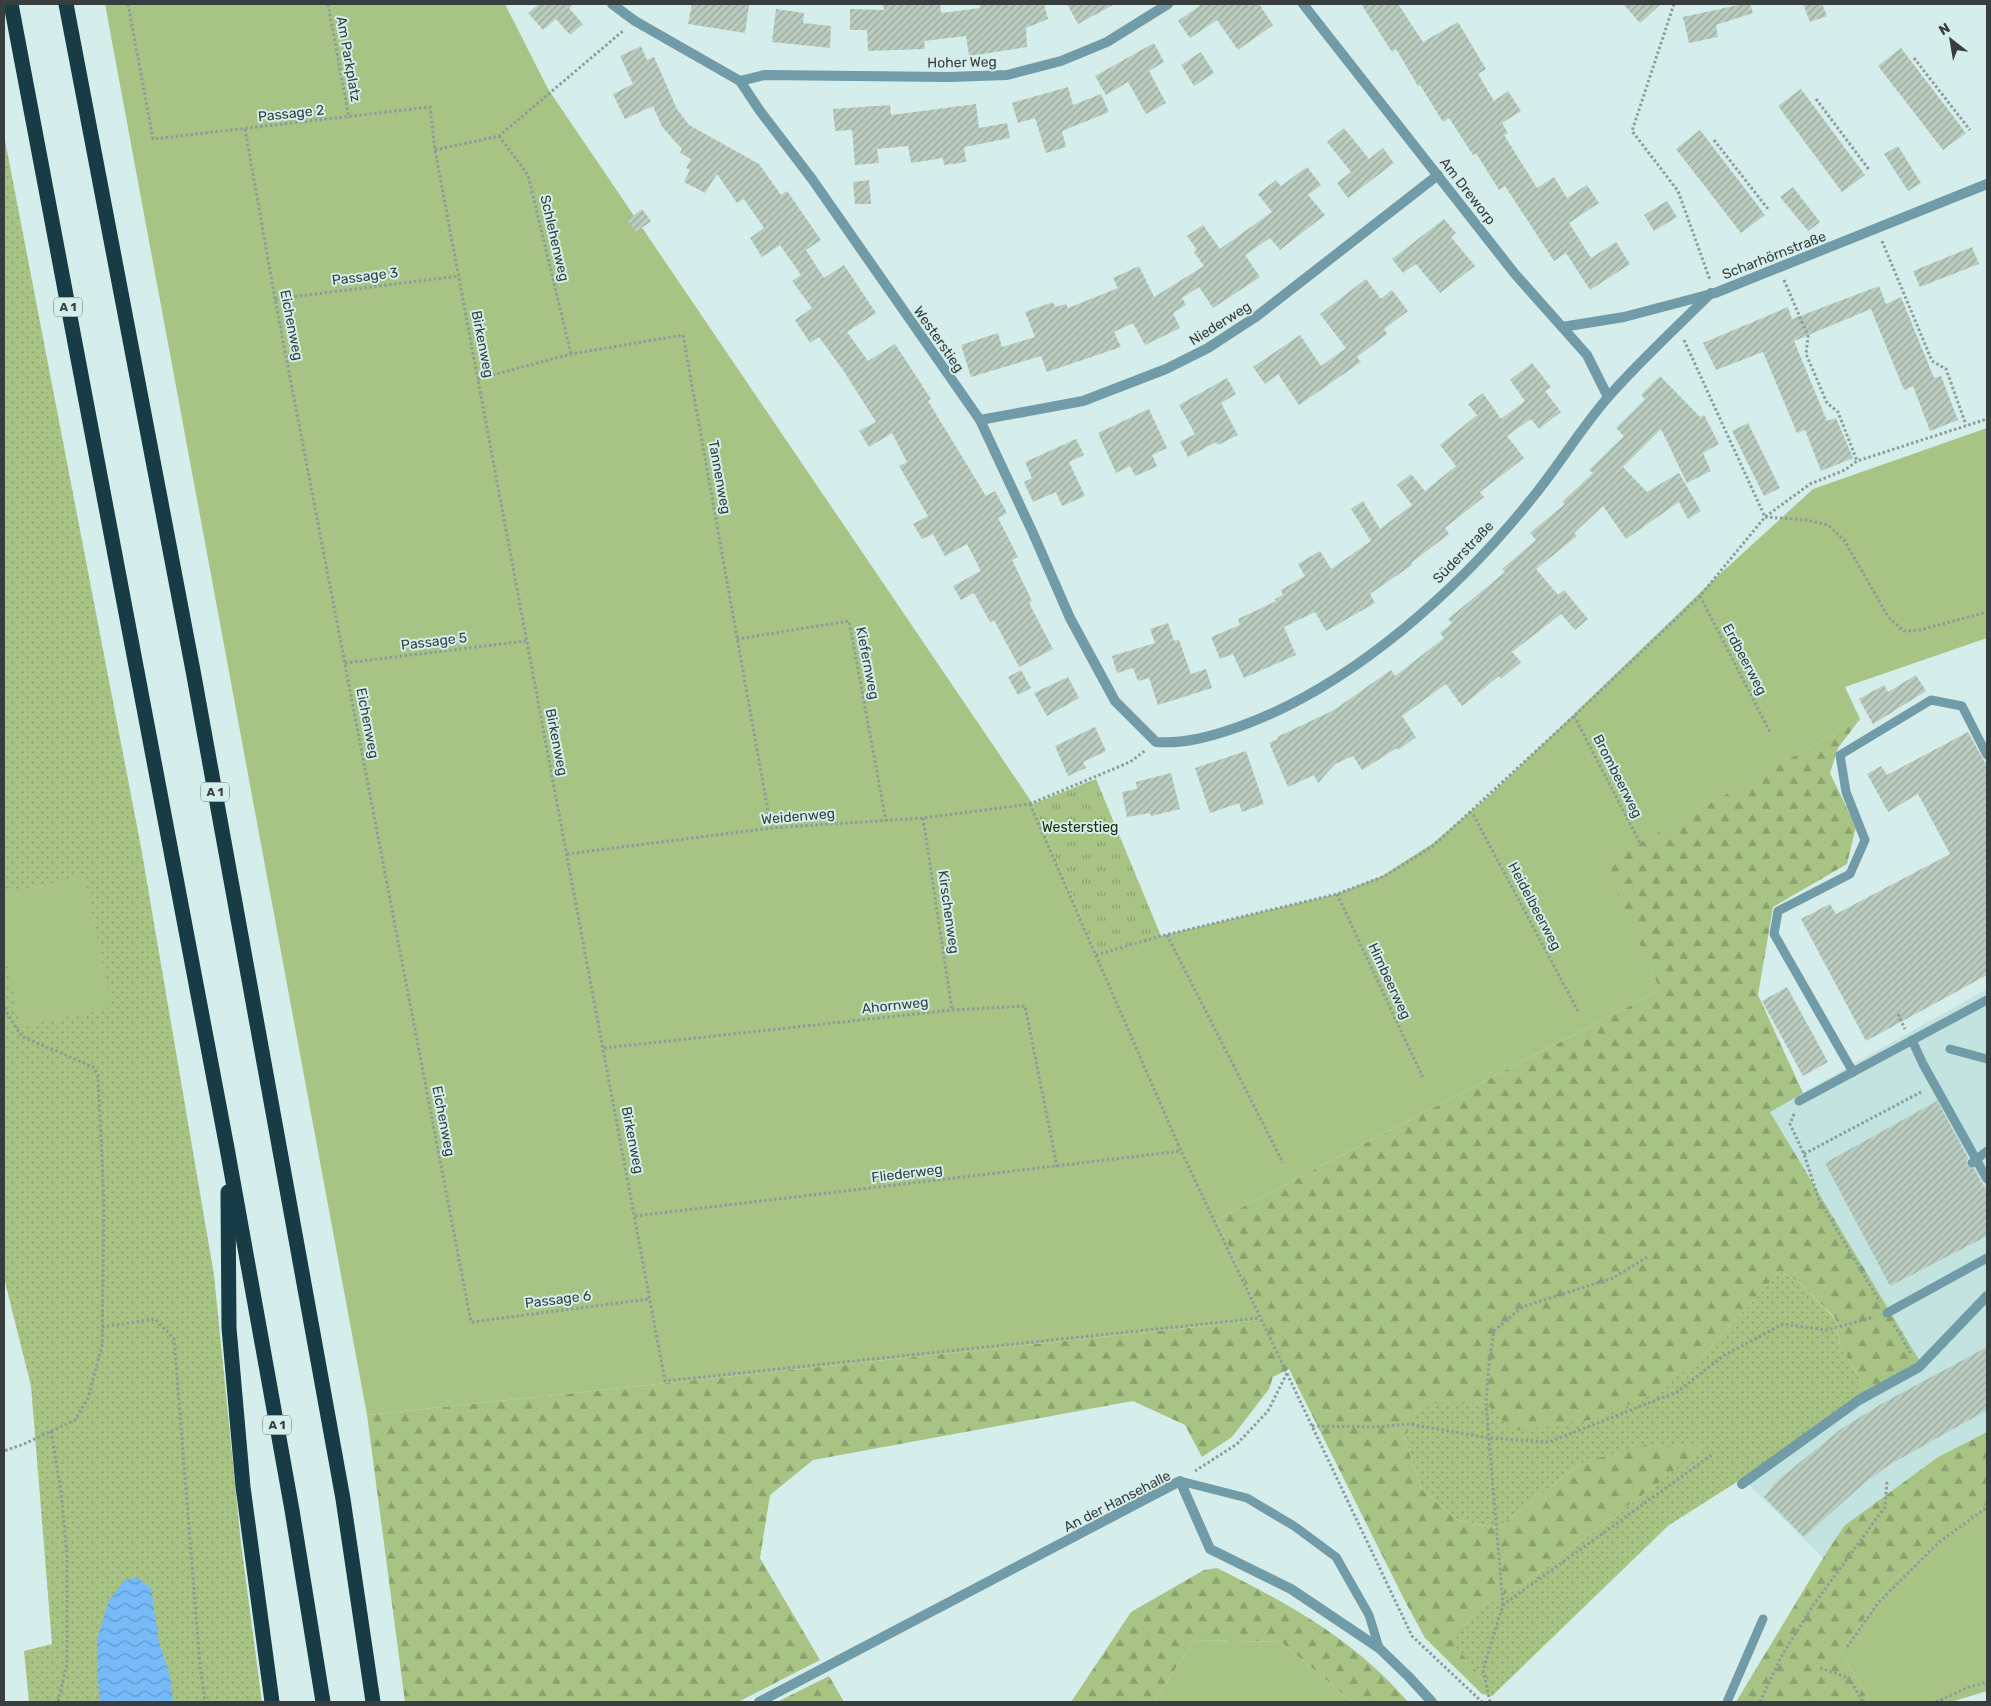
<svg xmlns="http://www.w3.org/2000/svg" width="1991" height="1706" viewBox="0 0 1991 1706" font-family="Rubik,sans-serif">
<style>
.built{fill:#c2e3df}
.grass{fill:url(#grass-dots)}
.forest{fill:url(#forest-firs)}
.park{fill:url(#park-tufts)}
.garden{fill:#a8c484}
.water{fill:url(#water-waves)}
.building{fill:url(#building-hatch)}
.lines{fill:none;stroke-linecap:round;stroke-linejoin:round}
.path{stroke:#8b9c9a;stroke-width:3;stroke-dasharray:2.5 2.5;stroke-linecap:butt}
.lane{stroke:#709ba7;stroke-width:9}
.street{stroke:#709ba7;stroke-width:10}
.highway{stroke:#173c46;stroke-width:15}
.labels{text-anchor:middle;stroke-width:4;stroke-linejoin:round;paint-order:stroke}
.shield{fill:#d6eeeb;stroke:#667472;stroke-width:1}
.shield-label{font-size:12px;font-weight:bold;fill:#363f3e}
.street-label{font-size:14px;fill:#363f3e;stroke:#d6eeeb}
.park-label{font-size:14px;fill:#222f0d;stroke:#d6eeeb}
</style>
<defs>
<pattern id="grass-dots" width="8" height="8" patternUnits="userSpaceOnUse" patternTransform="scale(1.25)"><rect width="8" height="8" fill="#a8c484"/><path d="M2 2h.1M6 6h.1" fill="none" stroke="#8aa16d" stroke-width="1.8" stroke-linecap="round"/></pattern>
<pattern id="forest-firs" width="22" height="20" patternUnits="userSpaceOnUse" patternTransform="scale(1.25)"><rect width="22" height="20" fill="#a8c484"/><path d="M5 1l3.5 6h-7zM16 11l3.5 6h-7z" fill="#8aa16d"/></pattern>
<pattern id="park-tufts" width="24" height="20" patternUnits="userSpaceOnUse" patternTransform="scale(1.25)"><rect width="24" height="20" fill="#a8c484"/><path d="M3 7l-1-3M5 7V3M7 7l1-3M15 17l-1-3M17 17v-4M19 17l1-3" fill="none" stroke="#8aa16d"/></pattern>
<pattern id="water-waves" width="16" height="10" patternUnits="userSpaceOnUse" patternTransform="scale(1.25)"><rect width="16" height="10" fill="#76baf8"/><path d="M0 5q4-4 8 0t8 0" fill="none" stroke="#6299ca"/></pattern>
<pattern id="building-hatch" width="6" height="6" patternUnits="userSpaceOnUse" patternTransform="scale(1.25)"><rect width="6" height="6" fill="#baccc0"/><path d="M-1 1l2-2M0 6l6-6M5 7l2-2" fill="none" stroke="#98a79d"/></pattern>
</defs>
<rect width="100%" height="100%" fill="#d6eeeb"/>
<polygon class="built" points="1987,989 1987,1432 1938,1457 1844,1526 1823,1558 1743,1479 1921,1363 1770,1111"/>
<g class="grass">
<polygon points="4,135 141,847 214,1275 241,1544 262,1702 29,1702 24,1651 52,1644 31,1386 4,1278"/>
<polygon points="1780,1271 1800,1283 1835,1319 1840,1345 1871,1397 1669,1525 1492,1696 1476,1670 1451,1643 1479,1607 1519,1587 1657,1484 1581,1463 1497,1528 1458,1520 1421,1488 1406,1443 1409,1424 1423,1403 1486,1403 1564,1423 1592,1420 1700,1359"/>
</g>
<g class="forest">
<polygon points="1860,719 1838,748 1830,773 1856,827 1847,864 1773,907 1758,995 1803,1093 1770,1112 1921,1363 1871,1397 1840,1345 1835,1318 1800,1283 1780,1271 1700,1359 1654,1394 1592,1420 1512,1431 1486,1403 1423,1403 1409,1424 1406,1443 1421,1488 1458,1520 1497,1528 1581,1463 1645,1445 1702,1447 1657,1484 1519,1587 1479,1607 1452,1643 1476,1670 1492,1696 1482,1694 1425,1638 1407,1605 1289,1369 1273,1377 1269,1389 1232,1437 1202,1457 1185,1425 1133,1401 813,1460 770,1495 760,1558 820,1660 738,1702 405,1702 367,1415 1262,1320 1217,1220 1660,990 1603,863"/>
<polygon points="1987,1432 1987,1504 1893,1580 1841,1650 1869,1702 1736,1702 1823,1558 1844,1526 1938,1457"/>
<path d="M1217,1568C1289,1604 1355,1640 1408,1702H1352L1281,1642L1195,1640L1153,1702H1071L1131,1612L1204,1570Z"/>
<polygon points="829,1676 844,1702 777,1702"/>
</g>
<polygon class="park" points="1096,779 1161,936 1097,954 1033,804"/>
<g class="garden">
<polygon points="105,4 505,4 548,89 1033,804 1097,954 1161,936 1337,894 1382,876 1432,844 1488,797 1709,584 1813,489 1987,428 1987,638 1845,687 1860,719 1604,863 1660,990 1217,1220 1262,1320 367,1415"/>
<polygon points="84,876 112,1007 21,1027 4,948 4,893"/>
<polygon points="1987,1504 1987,1691 1951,1702 1869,1702 1841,1650 1893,1580"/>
<polygon points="1195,1640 1281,1642 1352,1702 1153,1702"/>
</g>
<polygon class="water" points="136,1577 151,1588 159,1642 170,1676 173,1702 100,1702 97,1669 97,1639 109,1600 125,1580"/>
<g class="building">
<polygon points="539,4 573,4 569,8 583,24 570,35 556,19 543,30 528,13"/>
<polygon points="692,4 749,5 745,33 688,24"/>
<polygon points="883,4 940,4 941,13 980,8 979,4 1044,4 1048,19 1026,28 1027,47 969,56 966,36 924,41 925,49 868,51 867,30 850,30 850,9 884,10"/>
<polygon points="1067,4 1115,4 1078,24"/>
<polygon points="1202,4 1259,4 1273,25 1238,50 1217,20 1190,38 1178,21"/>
<polygon points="1361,4 1398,4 1423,42 1458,22 1486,69 1478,74 1494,101 1508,91 1521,111 1502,123 1508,133 1504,135 1537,188 1554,177 1567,198 1587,185 1599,203 1569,223 1591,258 1616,242 1630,264 1590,290 1566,253 1554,261 1505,186 1499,190 1476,153 1473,155 1449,118 1443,122 1420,85 1418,86 1396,49 1392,52"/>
<polygon points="1623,4 1661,4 1640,23"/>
<polygon points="1743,4 1750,4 1753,13 1716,25 1718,37 1689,43 1683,17"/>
<polygon points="1803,4 1822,4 1827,16 1810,22"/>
<polygon points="776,9 804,13 803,23 831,26 830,48 772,42"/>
<polygon points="1154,43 1164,62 1149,71 1166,103 1146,114 1128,82 1106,95 1095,76"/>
<polygon points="641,46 647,60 654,57 677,109 689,125 759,164 781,195 787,191 821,240 806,250 824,278 844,265 876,313 847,332 868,361 895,344 931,399 928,401 986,496 995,491 1007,513 998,518 1018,557 1012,560 1032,601 1029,603 1053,649 1019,667 994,620 990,622 974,593 961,600 953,586 981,571 967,544 945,556 933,534 922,539 913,524 928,516 899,466 907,462 892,433 869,447 859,431 876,422 845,373 819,337 810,343 795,320 812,308 792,281 801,275 780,245 762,257 750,238 764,228 744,199 737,203 717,174 705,193 684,182 690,170 686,168 691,159 680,153 682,149 662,127 653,106 625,119 613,94 633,84 620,56"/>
<polygon points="1901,48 1966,133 1943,150 1878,66"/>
<polygon points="1201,52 1214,73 1194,86 1181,65"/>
<polygon points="1068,87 1073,105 1101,94 1109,112 1062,131 1066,147 1046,153 1035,118 1018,123 1012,103"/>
<polygon points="1801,89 1865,175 1842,192 1778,106"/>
<polygon points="976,104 979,128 1007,123 1010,138 964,147 966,162 944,165 943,158 911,163 908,146 877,149 879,163 855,165 852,130 835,131 833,109 890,105 891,115"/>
<polygon points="1344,128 1369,159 1383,148 1394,163 1348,198 1337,183 1351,172 1327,142"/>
<polygon points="1700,130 1765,215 1741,233 1676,149"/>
<polygon points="1898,146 1921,183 1908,191 1884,154"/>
<polygon points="1307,167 1321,185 1308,195 1325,215 1280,250 1270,238 1245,255 1260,277 1213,308 1199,287 1182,298 1186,305 1173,313 1180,328 1145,345 1133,323 1114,332 1121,347 1047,372 1041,356 971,377 961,345 998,333 1002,347 1035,337 1025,312 1053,302 1055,307 1066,304 1068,308 1118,288 1113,278 1139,266 1154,297 1204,266 1194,252 1197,250 1187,236 1203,225 1220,249 1272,212 1258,194 1276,180 1281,186"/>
<polygon points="869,180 871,204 855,204 853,182"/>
<polygon points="1793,187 1820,222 1808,231 1780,197"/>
<polygon points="1667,201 1677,217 1654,231 1644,215"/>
<polygon points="642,209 651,221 636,232 627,220"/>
<polygon points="1444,219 1456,233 1451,237 1475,266 1440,293 1416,264 1403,273 1392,259"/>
<polygon points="1972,247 1979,264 1920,287 1913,271"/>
<polygon points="1366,279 1381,299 1392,290 1408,311 1384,329 1387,334 1357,357 1361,362 1299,405 1278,374 1265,384 1253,367 1300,335 1321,366 1346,348 1320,314"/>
<polygon points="1879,286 1886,304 1901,297 1934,378 1941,376 1958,420 1930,431 1913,386 1904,390 1871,309 1794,341 1827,421 1836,418 1853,458 1821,471 1805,430 1797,433 1763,352 1716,370 1703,343 1788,307 1792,319"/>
<polygon points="1532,363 1551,387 1545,391 1561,412 1539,429 1531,419 1507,436 1524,458 1480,492 1484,497 1445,528 1449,534 1411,563 1412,565 1370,594 1375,603 1326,631 1315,612 1284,627 1296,655 1244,678 1233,654 1220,659 1211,637 1240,625 1238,619 1276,601 1275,599 1283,595 1281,590 1305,576 1298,564 1320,551 1331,569 1371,541 1351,509 1363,501 1380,529 1412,505 1397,485 1411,474 1425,491 1456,466 1440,445 1477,415 1468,404 1483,393 1501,419 1525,401 1510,380"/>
<polygon points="1660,376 1700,417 1704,415 1719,444 1703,453 1711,471 1687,483 1661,429 1623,467 1647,492 1679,473 1701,511 1688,519 1679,502 1626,539 1603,506 1574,533 1577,536 1536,569 1558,595 1564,590 1588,619 1575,630 1561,614 1512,652 1521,662 1501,679 1499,676 1462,706 1446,684 1402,716 1416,737 1398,750 1397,748 1362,770 1353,756 1335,764 1318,783 1314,775 1288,787 1269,743 1278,739 1277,737 1334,710 1391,670 1395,676 1444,638 1440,633 1452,623 1448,619 1505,572 1502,569 1536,540 1530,533 1565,504 1562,502 1593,473 1589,470 1624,436 1616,428 1645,399 1641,395"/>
<polygon points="1227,378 1236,394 1221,403 1238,435 1218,445 1216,442 1188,457 1180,442 1195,434 1179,405"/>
<polygon points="1149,409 1167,448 1152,455 1157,466 1147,471 1135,476 1130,466 1116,473 1098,433"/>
<polygon points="1748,423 1780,488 1764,496 1732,431"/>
<polygon points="1076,439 1084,455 1069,462 1085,496 1062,506 1056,492 1033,502 1024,482 1032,478 1025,462"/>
<polygon points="1168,623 1174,641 1179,640 1191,674 1206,669 1212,688 1158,705 1149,678 1138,681 1133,668 1117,673 1112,656 1155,643 1150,629"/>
<polygon points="1021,670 1031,688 1018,695 1008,677"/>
<polygon points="1916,675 1926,691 1873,724 1859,699 1884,685 1888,692"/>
<polygon points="1068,677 1079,698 1047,716 1034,693"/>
<polygon points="1095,727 1106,751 1083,762 1086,768 1068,776 1055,746"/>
<polygon points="1968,732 1987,766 1987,975 1866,1041 1801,919 1830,904 1836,914 1950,854 1918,794 1888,812 1867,774 1881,766 1887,775"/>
<polygon points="1246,751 1264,804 1242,812 1239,803 1210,813 1195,768"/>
<polygon points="1171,773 1180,809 1151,816 1150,813 1127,817 1122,792 1137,789 1136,782"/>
<polygon points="1787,987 1828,1062 1803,1076 1762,1001"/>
<polygon points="1937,1101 1968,1158 1966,1161 1967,1166 1974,1169 1987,1192 1987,1236 1890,1286 1825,1163"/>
<polygon points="1987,1347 1987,1410 1889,1465 1862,1485 1804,1537 1764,1497 1777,1481 1841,1429 1883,1403"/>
</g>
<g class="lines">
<g class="path">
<polyline points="128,4 153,139 430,107 435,150 665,1381 1260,1318"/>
<polyline points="328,4 349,118"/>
<polyline points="1674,4 1632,131 1678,191 1710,280"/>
<polyline points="1914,58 1970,130"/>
<polyline points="1816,99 1870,171"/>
<polyline points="245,129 275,299 471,1322 649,1299"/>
<polyline points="499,136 528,175 571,354"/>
<polyline points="1714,140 1768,209"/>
<polyline points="435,150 499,136 624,30"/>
<polyline points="1882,241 1932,361 1946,369 1966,425"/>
<polyline points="1784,280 1808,336 1806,354 1827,403 1838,412 1857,461"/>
<polyline points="275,299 459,276"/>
<polyline points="1684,340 1765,517"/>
<polyline points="478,379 571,354 683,335 771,828"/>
<polyline points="1765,517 1807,520 1828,525 1844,540 1889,618 1904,631 1920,630 1987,612"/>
<polyline points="1700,596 1770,732"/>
<polyline points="737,639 849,621 886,821"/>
<polyline points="345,663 526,641"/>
<polyline points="1574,716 1641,845"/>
<polyline points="1030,804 1181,1151 1412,1636 1482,1702"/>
<polyline points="1469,812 1474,816 1579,1013"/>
<polyline points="923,818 952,1010"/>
<polyline points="567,854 771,828 923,818 1030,804 1130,762 1146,750"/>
<polyline points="1337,894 1423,1078"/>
<polyline points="1167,935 1283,1163"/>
<polyline points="1096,955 1161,936 1337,894 1385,876 1433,846 1574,716 1700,596 1765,517 1810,484 1845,470 1857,461 1987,419"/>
<polyline points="4,1008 21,1036 93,1067 98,1075 104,1204 102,1346 88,1398 75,1420 24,1444 4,1451"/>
<polyline points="1898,1014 1905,1029"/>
<polyline points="604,1048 952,1010 1025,1006 1057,1167"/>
<polyline points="1794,1114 1790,1124 1804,1154 1819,1200 1880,1302"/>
<polyline points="1804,1154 1923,1091"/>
<polyline points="635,1216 1181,1151"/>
<polyline points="1894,1325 1911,1354"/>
<polyline points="102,1327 155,1319 174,1339 200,1665 205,1702"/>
<polyline points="1312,1426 1375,1427 1409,1424 1489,1438 1549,1442 1677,1392 1723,1356 1783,1324 1827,1330 1874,1317"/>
<polyline points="51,1431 61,1492 67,1555 67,1663 58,1702"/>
<polyline points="1195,1471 1237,1444 1268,1411 1287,1373"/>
<polyline points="1503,1605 1486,1403 1489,1363 1494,1331 1522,1307 1613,1278 1647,1257"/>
<polyline points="1847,1647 1878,1603 1938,1543 1987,1507"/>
<polyline points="1820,1668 1849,1678 1863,1702"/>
<polyline points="1490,1702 1483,1670 1503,1605 1713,1454"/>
<polyline points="1760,1702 1781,1657 1814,1604 1885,1507 1887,1481"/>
<polyline points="1936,1702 1969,1687 1987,1682"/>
</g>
<g class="lane">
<polyline points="1912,1040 1923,1064 1987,1179"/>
<polyline points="1950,1049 1987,1059"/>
<polyline points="1853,1072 1774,934 1778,911 1850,874 1865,840 1846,792 1840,755 1931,700 1962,706 1987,755"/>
<polyline points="1799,1101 1987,1000"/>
<polyline points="1972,1163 1987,1151"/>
<polyline points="1887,1313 1987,1258"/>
<polyline points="1180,1481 1247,1498 1294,1526 1336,1557 1369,1615 1379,1648"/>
<polyline points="1727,1702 1763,1619"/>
</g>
<g class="street">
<path d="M612,4L635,21L740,81L760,111L812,179L980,420L1032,531L1070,618L1115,701L1156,742C1186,744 1213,736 1241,726C1354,685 1463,586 1537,492C1562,461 1583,425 1610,395C1641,360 1677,327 1711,293"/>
<polyline points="1303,4 1515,274 1587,355 1608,397"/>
<polyline points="740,81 764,75 949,77 1007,75 1061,61 1107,42 1168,4"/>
<polyline points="1562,327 1624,317 1715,293 1987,184"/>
<polyline points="980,420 1083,401 1166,369 1208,348 1257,316 1438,175"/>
<polyline points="1742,1484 1859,1400 1919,1367 1987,1296"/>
<polyline points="759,1702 1180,1481 1210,1549 1291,1589 1379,1648 1409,1677 1432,1702"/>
</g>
<g class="highway">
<polyline points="11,4 227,1148 292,1510 323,1702"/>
<polyline points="66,4 194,676 343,1499 373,1702"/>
<polyline points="228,1192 229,1328 243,1487 272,1702"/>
</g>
</g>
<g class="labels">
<g class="shield">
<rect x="54" y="297.5" width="28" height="19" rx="4"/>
<rect x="201" y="782.5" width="28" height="19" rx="4"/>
<rect x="263" y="1415.5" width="28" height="19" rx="4"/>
</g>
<g class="shield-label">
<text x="68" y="311">A 1</text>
<text x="215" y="796">A 1</text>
<text x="277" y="1429">A 1</text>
</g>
<g class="street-label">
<text transform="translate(349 59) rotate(80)" y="5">Am Parkplatz</text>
<text transform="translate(962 62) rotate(-1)" y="5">Hoher Weg</text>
<text transform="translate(291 113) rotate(-6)" y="5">Passage 2</text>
<text transform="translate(1468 191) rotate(52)" y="5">Am Dreworp</text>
<text transform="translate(555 238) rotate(77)" y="5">Schlehenweg</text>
<text transform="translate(1774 255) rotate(-21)" y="5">Scharhörnstraße</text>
<text transform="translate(365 276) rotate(-7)" y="5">Passage 3</text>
<text transform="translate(1220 323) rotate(-32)" y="5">Niederweg</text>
<text transform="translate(292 325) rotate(79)" y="5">Eichenweg</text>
<text transform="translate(939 339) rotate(55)" y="5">Westerstieg</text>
<text transform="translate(483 344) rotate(79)" y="5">Birkenweg</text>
<text transform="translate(720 477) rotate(80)" y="5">Tannenweg</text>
<text transform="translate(1463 552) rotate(-46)" y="5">Süderstraße</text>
<text transform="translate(434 641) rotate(-7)" y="5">Passage 5</text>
<text transform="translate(1745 659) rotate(62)" y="5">Erdbeerweg</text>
<text transform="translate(868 663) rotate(79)" y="5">Kiefernweg</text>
<text transform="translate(368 723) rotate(79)" y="5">Eichenweg</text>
<text transform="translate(557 742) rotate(79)" y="5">Birkenweg</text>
<text transform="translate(1618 776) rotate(63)" y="5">Brombeerweg</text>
<text transform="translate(798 816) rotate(-5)" y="5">Weidenweg</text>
<text transform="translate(1535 906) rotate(62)" y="5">Heidelbeerweg</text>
<text transform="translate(949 912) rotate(82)" y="5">Kirschenweg</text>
<text transform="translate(1390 981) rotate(65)" y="5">Himbeerweg</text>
<text transform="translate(895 1005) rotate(-6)" y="5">Ahornweg</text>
<text transform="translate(444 1121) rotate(79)" y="5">Eichenweg</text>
<text transform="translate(633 1140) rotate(79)" y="5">Birkenweg</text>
<text transform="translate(907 1173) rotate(-7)" y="5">Fliederweg</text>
<text transform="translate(558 1299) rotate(-7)" y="5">Passage 6</text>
<text transform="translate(1117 1501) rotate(-27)" y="5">An der Hansehalle</text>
</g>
<g class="park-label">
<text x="1080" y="832">Westerstieg</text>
</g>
</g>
<rect width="1991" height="1706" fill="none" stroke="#363f3e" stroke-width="10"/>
<g transform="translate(1951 40) rotate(329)" stroke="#d6eeeb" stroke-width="4" paint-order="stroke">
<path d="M0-4L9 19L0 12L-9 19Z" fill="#363f3e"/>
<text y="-8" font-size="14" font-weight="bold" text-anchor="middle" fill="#363f3e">N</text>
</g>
</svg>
